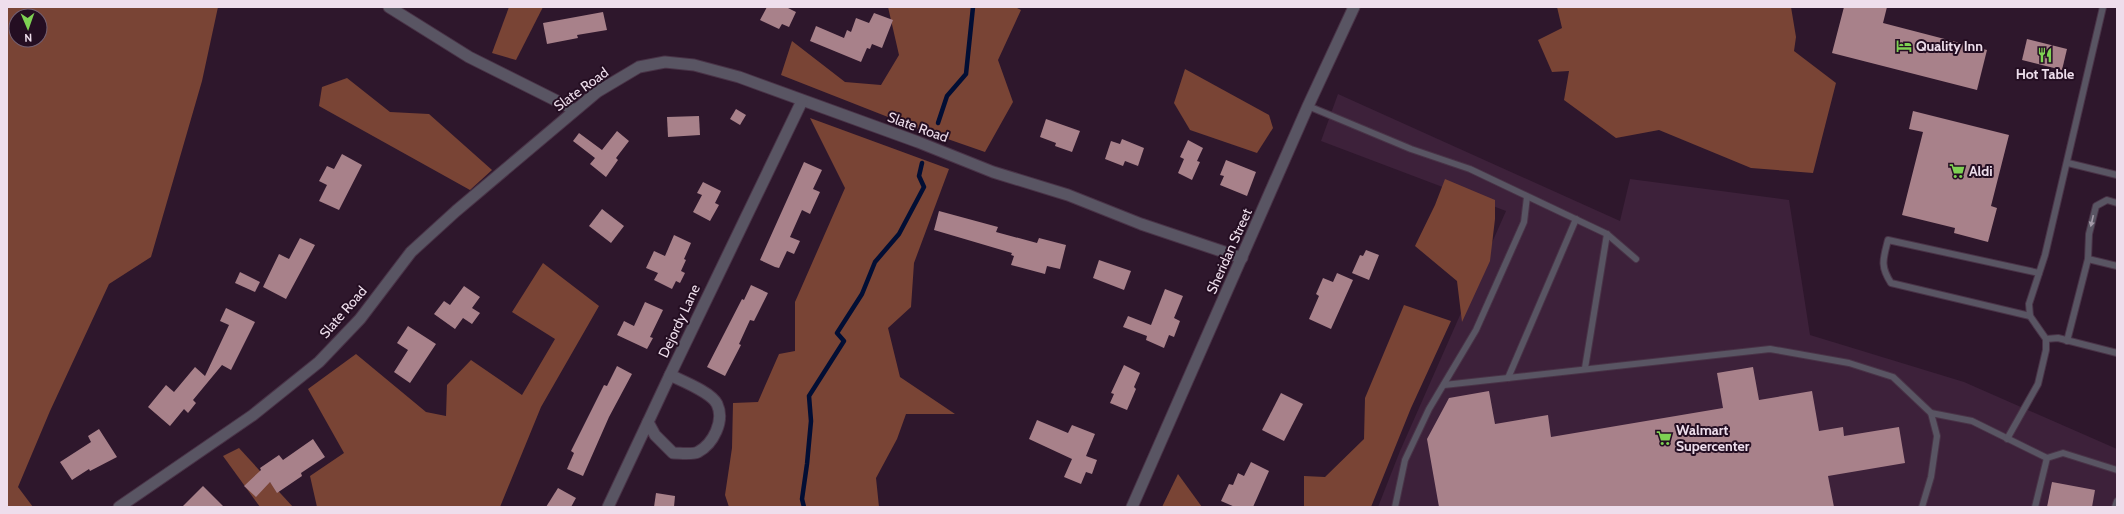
<svg xmlns="http://www.w3.org/2000/svg" width="2124" height="514" viewBox="0 0 2124 514" font-family="Cabin,sans-serif">
<style>
.built{fill:#3d213a}
.forest{fill:#794435;fill-rule:evenodd}
.lines{fill:none;stroke-linecap:round;stroke-linejoin:round}
.stream{stroke:#020e34;stroke-width:4.5}
.building{fill:#a8818a}
.service-casing{stroke:#493347;stroke-width:8}
.minor-casing{stroke:#493347;stroke-width:13}
.tertiary-casing{stroke:#493347;stroke-width:13}
.service{stroke:#595563;stroke-width:6}
.minor{stroke:#595563;stroke-width:11}
.tertiary{stroke:#595563;stroke-width:11}
.oneway{fill:#a49aa8}
.labels{text-anchor:middle;stroke-width:4;stroke-linejoin:round;paint-order:stroke}
.poi-label{font-size:14px;font-weight:bold;fill:#eedeec;stroke:#240e22;text-anchor:start}
.street-label{font-size:14px;fill:#eedeec;stroke:#240e22}
</style>
<rect width="100%" height="100%" fill="#2e172c"/>
<polygon class="built" points="1338,94 1620,221 1630,179 1789,200 1810,335 1964,382 2117,449 2117,507 1378,507 1400,451 1506,211 1321,141"/>
<g class="forest">
<path d="M7,7H218L202,81L151,257L109,284L50,411L18,487L33,507H7ZM16,16H40V40H16Z"/>
<polygon points="509,7 543,7 516,60 492,53"/>
<polygon points="888,7 1015,7 1021,10 998,60 1013,102 985,152 916,128 781,75 792,41 845,82 881,85 899,55"/>
<polygon points="1557,7 1791,7 1796,37 1794,51 1836,83 1813,173 1751,168 1659,130 1616,138 1564,100 1569,71 1552,72 1538,40 1562,28"/>
<polygon points="1185,69 1269,115 1273,128 1257,153 1190,130 1174,103"/>
<polygon points="347,78 390,112 429,114 492,170 470,190 319,106 322,87"/>
<polygon points="810,118 949,169 914,263 911,307 888,328 900,377 955,414 906,414 897,439 876,478 879,507 729,507 725,495 732,448 733,403 758,402 779,354 795,351 795,302 845,188"/>
<polygon points="1445,179 1495,200 1495,219 1490,261 1462,322 1457,281 1415,246 1435,205"/>
<polygon points="543,263 599,306 541,407 500,507 317,507 310,476 344,453 308,389 356,354 426,412 446,416 447,385 471,360 522,395 555,339 512,312"/>
<polygon points="1404,305 1451,321 1411,408 1371,507 1304,507 1304,476 1325,477 1364,439 1365,398"/>
<polygon points="239,448 293,507 260,507 223,456"/>
<polygon points="1178,474 1202,507 1162,507"/>
</g>
<g class="lines">
<g class="stream">
<polyline points="938,123 947,96 966,74 973,7"/>
<polyline points="804,507 802,499 807,464 811,421 809,396 844,341 837,333 862,294 875,262 899,234 924,187 919,176 922,163"/>
</g>
</g>
<g class="building">
<polygon points="767,7 786,7 796,12 789,27 782,24 779,29 760,20"/>
<polygon points="1844,7 1887,7 1883,23 1987,50 1977,90 1832,53"/>
<polygon points="603,12 607,30 577,35 578,38 547,44 543,23"/>
<polygon points="874,13 893,20 882,48 872,44 870,49 867,48 861,62 810,41 816,26 844,38 847,30 851,32 856,18 869,23"/>
<polygon points="2027,39 2067,49 2062,70 2022,60"/>
<polygon points="736,109 746,115 740,125 730,119"/>
<polygon points="1913,111 2009,135 1991,206 1997,208 1988,242 1954,233 1955,228 1902,215 1923,132 1909,129"/>
<polygon points="699,116 700,135 668,137 667,117"/>
<polygon points="1046,119 1080,131 1072,152 1055,146 1056,143 1040,137"/>
<polygon points="617,131 629,141 616,158 618,160 606,177 590,164 595,158 573,141 579,133 602,150"/>
<polygon points="1122,139 1144,148 1138,166 1125,161 1123,166 1105,159 1111,141 1120,144"/>
<polygon points="1188,140 1203,148 1197,161 1200,162 1192,180 1178,173 1184,159 1180,157"/>
<polygon points="342,154 362,165 339,210 319,201 327,185 319,181 327,166 334,169"/>
<polygon points="1226,160 1256,172 1247,196 1220,185 1224,176 1220,175"/>
<polygon points="804,162 822,170 813,189 820,192 810,214 802,210 790,237 800,241 794,254 787,251 779,268 775,267 760,260"/>
<polygon points="703,182 721,191 715,203 719,205 710,221 693,212 702,195 697,193"/>
<polygon points="602,209 624,226 611,243 589,226"/>
<polygon points="939,211 998,227 996,232 1037,243 1039,238 1066,245 1060,269 1047,266 1045,274 1011,265 1014,256 1011,255 1012,253 934,230"/>
<polygon points="674,235 691,243 684,259 686,260 681,271 685,273 680,283 676,281 672,289 654,280 658,273 646,268 654,251 665,256"/>
<polygon points="300,238 315,245 286,299 263,287 279,254 289,259"/>
<polygon points="1366,250 1379,255 1369,280 1352,273 1360,255 1363,256"/>
<polygon points="1099,260 1131,271 1124,290 1093,278"/>
<polygon points="240,272 260,282 255,292 235,283"/>
<polygon points="1337,273 1353,280 1331,329 1309,319 1319,296 1316,294 1323,278 1333,282"/>
<polygon points="751,285 768,293 754,321 750,320 739,344 741,345 725,376 707,367 742,299 744,300"/>
<polygon points="464,286 480,297 472,308 480,313 472,324 463,318 455,329 434,314 444,301 450,305"/>
<polygon points="1165,289 1183,296 1174,318 1180,321 1174,337 1169,335 1164,348 1146,340 1147,336 1123,327 1128,316 1151,325"/>
<polygon points="645,302 663,310 650,337 653,338 647,349 617,335 624,321 634,326"/>
<polygon points="226,308 255,322 231,370 222,365 193,400 196,403 188,413 184,409 170,426 148,407 166,385 174,392 195,367 205,376 229,325 220,321"/>
<polygon points="408,326 436,344 410,383 394,372 408,350 397,343"/>
<polygon points="1124,365 1140,373 1134,387 1136,389 1127,410 1110,403 1114,394 1111,393"/>
<polygon points="617,366 632,374 609,417 583,476 567,469 574,453 571,451 604,385 607,386"/>
<polygon points="1753,367 1759,400 1812,391 1819,431 1843,427 1844,436 1899,427 1905,463 1828,476 1834,507 1439,507 1427,439 1449,398 1489,391 1495,424 1548,415 1551,437 1723,408 1717,373"/>
<polygon points="1281,393 1303,404 1284,441 1262,430"/>
<polygon points="1037,420 1068,433 1072,425 1095,434 1086,456 1097,460 1092,474 1086,472 1081,484 1064,477 1072,459 1029,439"/>
<polygon points="99,429 117,457 90,471 89,469 72,480 60,462 91,442 88,436"/>
<polygon points="313,439 325,457 301,473 302,476 277,493 270,482 256,497 244,486 261,470 260,468 279,455 283,460"/>
<polygon points="1251,462 1269,471 1253,507 1235,507 1221,501 1229,484 1233,485 1238,473 1244,476"/>
<polygon points="2052,482 2095,490 2092,507 2047,507"/>
<polygon points="203,486 224,507 182,507"/>
<polygon points="558,488 576,498 571,507 546,507"/>
<polygon points="656,493 675,496 674,507 654,507"/>
</g>
<g class="lines">
<defs>
<g id="service">
<polyline points="1308,106 1411,149 1470,169 1607,234 1636,259"/>
<polyline points="2068,163 2117,175"/>
<polyline points="2088,259 2089,234 2096,206 2107,200 2117,203"/>
<path d="M2030,316L1891,283C1880,266 1883,259 1888,240L2039,273"/>
<polyline points="2046,339 2058,338 2117,353"/>
<polyline points="2067,341 2088,259 2117,266"/>
<polyline points="1585,368 1607,234"/>
<polyline points="1508,378 1576,219"/>
<polyline points="1444,385 1770,349 1849,363 1893,377 1931,413 1937,436 1931,477 1922,507"/>
<polyline points="1931,413 1972,421 2047,458 2063,453 2117,470"/>
<polyline points="2007,439 2038,384 2046,350 2046,339 2030,316 2029,304 2045,255 2103,7"/>
<polyline points="1395,507 1405,460 1429,409 1476,330 1524,222 1527,197"/>
<polyline points="2035,507 2047,458"/>
<polyline points="2115,507 2117,501"/>
</g>
<g id="minor">
<polyline points="389,7 469,57 575,110"/>
<polyline points="648,422 670,375"/>
<polyline points="119,507 253,415 319,362 360,319 411,252 456,211 597,92 639,67 665,62 694,65 739,77 918,142 993,172 1068,195 1141,224 1242,258"/>
<path d="M608,507L648,422L655,435L673,453C680,453 692,455 698,452C713,444 725,421 717,404C711,392 682,381 670,375L802,101"/>
</g>
<polyline id="tertiary" points="1132,507 1308,106 1354,7"/>
</defs>
<use href="#service" class="service-casing"/>
<use href="#minor" class="minor-casing"/>
<use href="#tertiary" class="tertiary-casing"/>
<use href="#service" class="service"/>
<use href="#minor" class="minor"/>
<use href="#tertiary" class="tertiary"/>
</g>
<defs><path id="oneway-solid" d="M-6-.8H1V-3.2L6.5 0L1 3.2V.8H-6Z"/></defs>
<use class="oneway" href="#oneway-solid" transform="translate(2092 221) rotate(103)"/>
<defs>
<symbol id="hotel-bare" viewBox="-9 -9 18 18"><path d="M-6-4.5h1.5V1H6V5H4.5V3h-9V5H-6ZM-4 0a1.8 1.8 0 1 1 3.6 0ZM.5 0V-2.5h3Q6-2.5 6 0Z" fill="#7ed153" stroke="#240e22" stroke-width="2.5" paint-order="stroke"/></symbol>
<symbol id="restaurant-bare" viewBox="-9 -9 18 18"><path d="M-5-6h1v4h1v-4h1v4h1v-4h1v5L-1.5 .5V6h-2V.5L-5-1ZM5-6V6H3V1.5H1.5Q1.5-4 5-6Z" fill="#7ed153" stroke="#240e22" stroke-width="2.5" paint-order="stroke"/></symbol>
<symbol id="supermarket-bare" viewBox="-9 -9 18 18"><path d="M-6-5.5h2.5l.6 2H6L4.5 2H-2.5L-4.4-4H-6ZM-1.5 3.2a1.3 1.3 0 1 0 .1 0ZM3 3.2a1.3 1.3 0 1 0 .1 0Z" fill="#7ed153" stroke="#240e22" stroke-width="2.5" paint-order="stroke"/></symbol>
</defs>
<g fill-rule="evenodd">
<use href="#hotel-bare" x="1893" y="35" width="22" height="22"/>
<use href="#restaurant-bare" x="2034" y="44" width="22" height="22"/>
<use href="#supermarket-bare" x="1946" y="160" width="22" height="22"/>
<use href="#supermarket-bare" x="1653" y="427" width="22" height="22"/>
</g>
<g class="labels">
<g class="poi-label">
<text x="1916" y="51">Quality Inn</text>
<text x="2045" y="79" text-anchor="middle">Hot Table</text>
<text x="1969" y="176">Aldi</text>
<text x="1676" y="435">Walmart<tspan x="1676" dy="16">Supercenter</tspan></text>
</g>
<g class="street-label">
<text transform="translate(581 89) rotate(-36)" y="5">Slate Road</text>
<text transform="translate(918 127) rotate(20)" y="5">Slate Road</text>
<text transform="translate(1229 251) rotate(-66)" y="5">Sheridan Street</text>
<text transform="translate(343 312) rotate(-49)" y="5">Slate Road</text>
<text transform="translate(679 321) rotate(-65)" y="5">Dejordy Lane</text>
</g>
</g>
<rect width="2124" height="514" fill="none" stroke="#eedeec" stroke-width="16"/>
<g transform="translate(28 28) rotate(178)"><circle r="19" fill="#240e22" stroke="#756173"/>
<path d="M0-3L7 15L0 10L-7 15Z" fill="#7ed153"/>
<text y="-6" font-size="11" font-weight="bold" text-anchor="middle" fill="#eedeec">N</text>
</g>
</svg>
